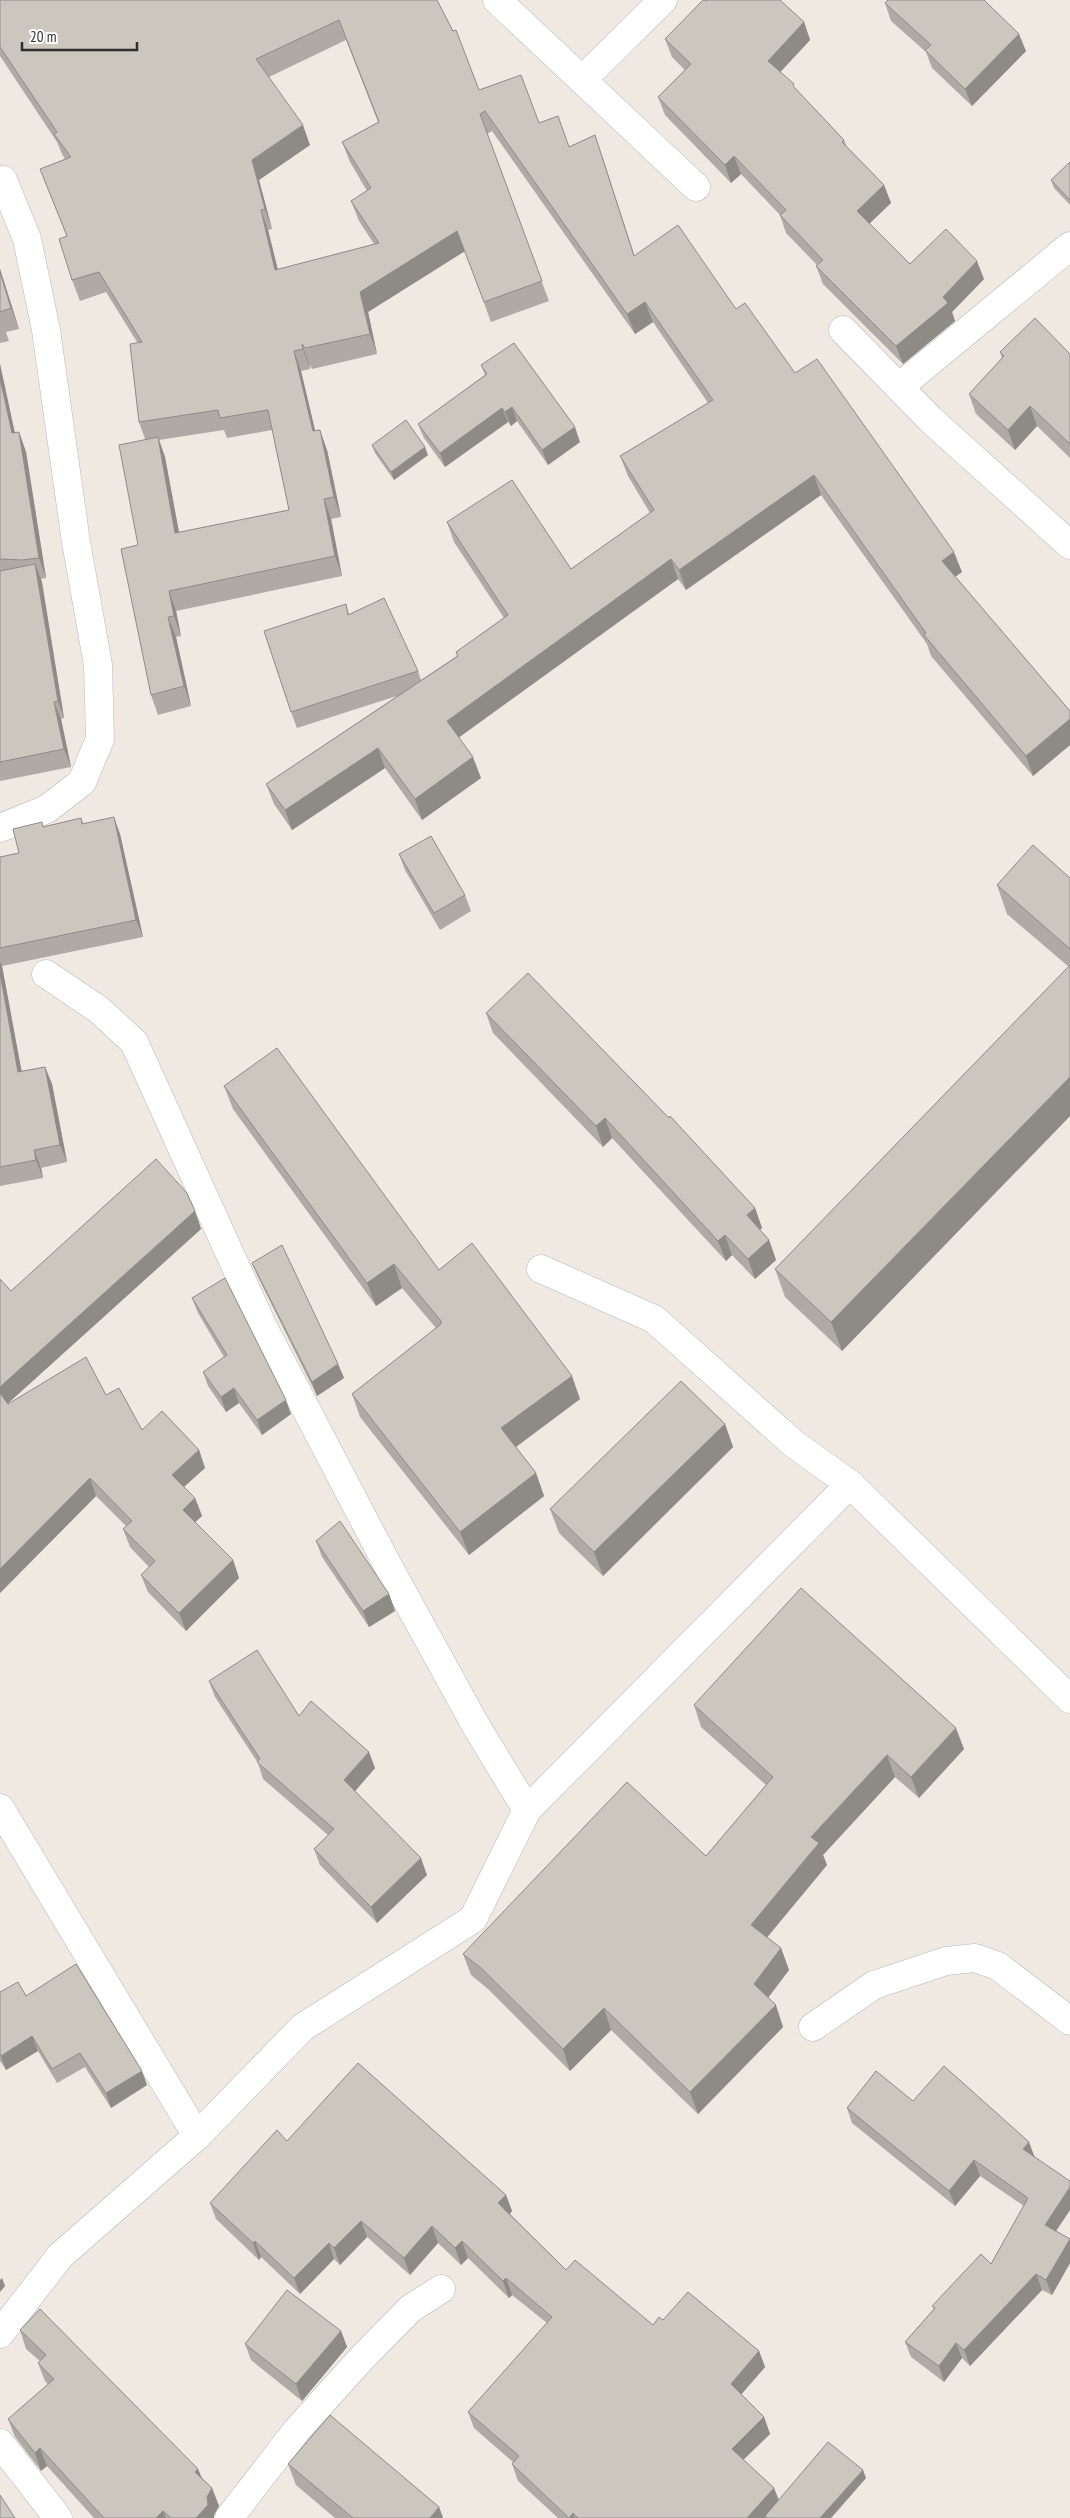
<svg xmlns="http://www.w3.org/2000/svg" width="1070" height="2518" viewBox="0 0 1070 2518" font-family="'PT Sans Narrow',sans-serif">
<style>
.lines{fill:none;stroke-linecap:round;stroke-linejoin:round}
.minor-casing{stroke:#b4b7c1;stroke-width:29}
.minor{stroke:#fff;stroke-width:28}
.wall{fill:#afaba4;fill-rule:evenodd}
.shaded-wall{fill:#8e8b86}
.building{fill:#cbc7bf;stroke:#8e8b86;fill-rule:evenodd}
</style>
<rect width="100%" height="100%" fill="#efe9e1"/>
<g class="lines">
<defs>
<g id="minor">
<polyline points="497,0 696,187"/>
<polyline points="583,79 663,0"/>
<polyline points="843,330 931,420 1070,545"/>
<polyline points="899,387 1070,246"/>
<polyline points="0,828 47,809 82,782 100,739 98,665 76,542 46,330 27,239 3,180"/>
<polyline points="46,974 98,1009 134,1042 263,1327 387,1564 476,1726 527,1810"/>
<polyline points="541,1269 654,1319 794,1444 850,1484 1070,1699"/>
<polyline points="0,1808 197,2136"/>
<polyline points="813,2027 874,1985 946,1961 975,1958 998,1966 1070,2021"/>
<polyline points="0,2334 60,2256 197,2136 303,2027 473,1919 527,1810 850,1484"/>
<polyline points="0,2443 58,2518"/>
<polyline points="229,2518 297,2430 361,2359 410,2309 441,2289"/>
</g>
</defs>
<use href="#minor" class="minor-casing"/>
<use href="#minor" class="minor"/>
</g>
<g class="wall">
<path d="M0,0H437L479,90L539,123L569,147L602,156L634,256L736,309L795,373L962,572L955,577L1070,711V745L1033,776L931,656L927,644L821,495L686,590L678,579L459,737L481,778L422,820L385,768L292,830L274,804L266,784L397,696L297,728L291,712L346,604L349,614L418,671L421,680L457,656L456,652L504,618L454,542L447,522L571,569L650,513L628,476L620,456L708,403L653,322L635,334L492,131L487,134L549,301L491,322L465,251L368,312L377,354L312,369L309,364L310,369L301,371L315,431L327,450L341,517L331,519L342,576L176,611L181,636L176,637L191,706L158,715L151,695L138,545L145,439L139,422L137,342L106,292L80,301L72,280L67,237L40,169L65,159L62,154L57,142L0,56ZM346,40L378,122L342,142L350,162L367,191L351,201L359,221L374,244L278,270L268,230L272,229L259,180L310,145L269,77ZM224,430L227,438L272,430L289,510L179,533L165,457L159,440Z"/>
<polygon points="706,1 804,22 810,40 780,72 844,140 847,147 884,185 891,203 869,223 910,264 984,279 952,312 955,321 903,364 823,284 816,266 817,265 786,233 780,215 741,174 731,183 665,115 658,97 685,70 672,57 665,39"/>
<polygon points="885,3 1026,51 972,106 932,68 926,52 891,21"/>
<polygon points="1070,162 1070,205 1054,188 1051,180"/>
<polygon points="0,269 19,329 6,332 9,341 0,343"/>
<polygon points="1000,352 1070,354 1070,458 1037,426 1015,450 976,414 969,394 1002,358"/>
<polygon points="0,364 15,433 19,432 26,452 46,578 41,579 64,718 61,719 71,767 0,781"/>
<polygon points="481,365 580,442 548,465 517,421 511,426 508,422 445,467 424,438 418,424 485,375"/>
<polygon points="372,445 428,455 394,480 375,453"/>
<polygon points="81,818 83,823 120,834 143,937 2,966 21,1071 45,1067 52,1084 67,1162 41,1168 43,1178 0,1186 0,857 19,853 44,827"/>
<polygon points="399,854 465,895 471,911 440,930 405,870"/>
<polygon points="1070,878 1070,1116 842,1351 785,1297 775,1269 1069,967 1007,914 997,885"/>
<polygon points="486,1013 755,1208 762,1228 760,1230 769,1240 776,1260 755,1279 732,1255 726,1261 612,1138 603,1147 493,1033"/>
<polygon points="224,1086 439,1270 580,1399 516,1447 536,1473 544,1496 469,1555 360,1417 352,1394 436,1328 402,1288 376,1306 233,1109"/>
<polygon points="195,1211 201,1229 8,1403 106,1395 142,1430 199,1450 205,1468 184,1487 195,1498 202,1516 195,1522 233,1560 239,1578 186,1631 148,1592 141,1575 149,1567 130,1547 123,1529 126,1526 96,1496 0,1593 0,1279 11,1291"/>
<polygon points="252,1263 338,1364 344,1378 317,1396 258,1277"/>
<polygon points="192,1298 291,1414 262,1435 239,1403 226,1412 208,1386 203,1372 224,1357 198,1313"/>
<polygon points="725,1424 733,1447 603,1576 559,1533 550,1509"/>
<polygon points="316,1541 389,1594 395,1611 369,1627 322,1557"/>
<polygon points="209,1681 299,1716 375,1768 355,1791 427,1875 377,1923 320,1865 314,1849 328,1835 263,1779 258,1763 215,1697"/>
<polygon points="694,1705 964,1749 919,1798 895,1777 823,1855 827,1865 767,1937 781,1948 789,1970 768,1997 783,2027 698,2114 611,2030 570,2071 488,1989 471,1975 463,1954 706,1856 766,1785 701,1727"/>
<polygon points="0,1992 26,1996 147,2085 111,2108 85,2067 57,2083 38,2051 6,2070 0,2061"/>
<polygon points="913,2101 1034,2156 1070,2210 1056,2231 1070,2239 1070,2263 1052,2295 1042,2290 970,2366 962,2358 944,2382 911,2357 905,2342 934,2309 932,2306 991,2264 1024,2206 980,2176 955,2206 852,2123 847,2108"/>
<polygon points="287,2141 506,2195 512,2211 510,2214 566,2270 653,2325 663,2320 759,2351 765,2367 741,2395 764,2417 770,2434 743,2460 774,2488 779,2500 866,2478 831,2518 558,2518 518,2481 512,2464 514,2463 474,2428 468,2412 547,2323 512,2295 509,2298 468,2258 461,2265 438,2243 410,2275 367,2237 340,2265 334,2259 300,2294 261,2257 259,2260 216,2219 210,2203"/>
<polygon points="20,2330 198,2469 202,2478 212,2488 219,2506 214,2515 214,2518 94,2518 47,2466 41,2471 15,2437 8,2419 48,2385 45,2381 38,2363 40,2361 26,2349"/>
<polygon points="341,2331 347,2347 302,2401 251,2360 245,2344"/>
<polygon points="288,2464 439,2507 443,2518 335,2518 296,2485"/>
</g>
<g class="shaded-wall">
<polygon points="804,22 810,40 774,79 768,61"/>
<polygon points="1019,34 1026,51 972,106 965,89"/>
<polygon points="303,125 310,145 259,180 272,229 265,209 252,160"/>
<polygon points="595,135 602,156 641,276 634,256"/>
<polygon points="734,156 741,174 731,183 725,165"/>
<polygon points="884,185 891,203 864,229 857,211"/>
<polygon points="261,210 268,230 283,291 275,270"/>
<polygon points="457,231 465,251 368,312 377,354 370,334 360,292"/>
<polygon points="977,261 984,279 952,312 955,321 903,364 896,346"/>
<polygon points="0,269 19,329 11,308 0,272"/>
<polygon points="645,302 653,322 635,334 627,314"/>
<polygon points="302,344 309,364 310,369 303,349"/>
<polygon points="294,351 301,371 320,451 313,431"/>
<polygon points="0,364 19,453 12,433 0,378"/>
<polygon points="1030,406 1037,426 1015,450 1008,430"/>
<polygon points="512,407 517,421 511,426 505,412"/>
<polygon points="502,408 508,422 445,467 440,453"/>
<polygon points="575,427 580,442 548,465 542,450"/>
<polygon points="320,430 327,450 341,517 334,497"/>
<polygon points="19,432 26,452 46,578 39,558"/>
<polygon points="158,437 165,457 183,554 175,533"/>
<polygon points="425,447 428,455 394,480 391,472"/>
<polygon points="814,475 821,495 686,590 679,570"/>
<polygon points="324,499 331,519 342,576 335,556"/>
<polygon points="954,552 962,572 949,581 942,561"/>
<polygon points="671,559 678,579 454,741 447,721"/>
<polygon points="35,564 42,582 64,718 58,701"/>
<polygon points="169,591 176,611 181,636 174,616"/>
<polygon points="168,617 176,637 191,706 184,686"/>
<polygon points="54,702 61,719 71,767 64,749"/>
<polygon points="1070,719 1070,745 1033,776 1026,756"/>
<polygon points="378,748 385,768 292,830 285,810"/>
<polygon points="473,757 481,778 422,820 415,799"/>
<polygon points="114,817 120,834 143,937 136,920"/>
<polygon points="0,961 2,966 25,1089 18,1072 0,973"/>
<polygon points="45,1067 52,1084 67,1162 60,1145"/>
<polygon points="1070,1077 1070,1116 842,1351 831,1322"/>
<polygon points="605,1118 612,1138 603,1147 596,1126"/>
<polygon points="34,1150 41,1168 43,1178 36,1160"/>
<polygon points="755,1208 762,1228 754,1235 747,1215"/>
<polygon points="195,1211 201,1229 4,1407 0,1396 0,1387"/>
<polygon points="725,1235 732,1255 726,1261 718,1241"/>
<polygon points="769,1240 776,1260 755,1279 748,1259"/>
<polygon points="394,1264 402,1288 376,1306 367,1283"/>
<polygon points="338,1364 344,1378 317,1396 312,1382"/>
<polygon points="572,1376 580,1399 509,1452 501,1428"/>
<polygon points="234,1388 239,1403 226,1412 221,1397"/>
<polygon points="286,1400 291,1414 262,1435 257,1420"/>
<polygon points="725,1424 733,1447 603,1576 594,1552"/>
<polygon points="199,1450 205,1468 178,1492 172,1475"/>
<polygon points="536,1473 544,1496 469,1555 460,1532"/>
<polygon points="90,1478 96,1496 0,1593 0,1569"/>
<polygon points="195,1498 202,1516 189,1528 183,1510"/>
<polygon points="233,1560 239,1578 186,1631 179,1613"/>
<polygon points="389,1594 395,1611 369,1627 363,1611"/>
<polygon points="956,1728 964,1749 919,1798 911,1777"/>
<polygon points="369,1752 375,1768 350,1797 344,1780"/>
<polygon points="887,1755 895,1777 823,1855 827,1865 759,1947 751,1925 811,1837"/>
<polygon points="421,1858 427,1875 377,1923 371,1907"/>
<polygon points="781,1948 789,1970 762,2006 754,1984"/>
<polygon points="776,2005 783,2027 698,2114 690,2092"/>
<polygon points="604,2008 611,2030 570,2071 563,2049"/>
<polygon points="32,2036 38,2051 6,2070 1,2056"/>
<polygon points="142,2071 147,2085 111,2108 106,2093"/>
<polygon points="1029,2142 1035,2158 1023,2149"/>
<polygon points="974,2160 980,2176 955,2206 949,2191"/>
<polygon points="1070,2187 1070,2210 1050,2240 1045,2225"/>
<polygon points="506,2195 512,2211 504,2220 498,2203"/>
<polygon points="361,2221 367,2237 340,2265 334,2248"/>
<polygon points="432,2226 438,2243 410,2275 404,2258"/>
<polygon points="1070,2239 1070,2263 1052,2295 1046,2280"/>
<polygon points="255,2241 261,2257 259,2260 253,2243"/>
<polygon points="462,2241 468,2258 461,2265 455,2248"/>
<polygon points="329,2243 334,2259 300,2294 294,2278"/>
<polygon points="1036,2274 1042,2290 970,2366 964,2350"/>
<polygon points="2,2278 5,2286 0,2292 0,2280"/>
<polygon points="506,2278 512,2295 509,2298 503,2281"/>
<polygon points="341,2331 347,2347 302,2401 296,2384"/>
<polygon points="956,2343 962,2358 944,2382 939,2366"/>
<polygon points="759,2351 765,2367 736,2400 731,2384"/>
<polygon points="764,2417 770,2434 738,2465 732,2449"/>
<polygon points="40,2448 47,2466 41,2471 35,2453"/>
<polygon points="198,2469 205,2487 195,2472"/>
<polygon points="863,2470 866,2478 831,2518 820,2518"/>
<polygon points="212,2488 219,2506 214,2515 214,2518 196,2518"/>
<polygon points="774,2488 780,2504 765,2516 766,2518 747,2518"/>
<polygon points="439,2507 443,2518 430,2518"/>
<polygon points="163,2511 166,2518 156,2518"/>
<polygon points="573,2513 575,2518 569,2518"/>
</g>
<g class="building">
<path d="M0,0H437L453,31L456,30L479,90L521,75L539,123L558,116L569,147L595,135L634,256L678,225L736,309L745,303L795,373L817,359L954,552L942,561L1070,711V719L1026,756L924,635L926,633L814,475L679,570L671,559L447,721L473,757L415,799L378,748L285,810L266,784L458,656L456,652L508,615L447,522L512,480L571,569L654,510L620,456L713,400L645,302L627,314L485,111L480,114L542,281L484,302L457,231L360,292L370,334L305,348L302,344L303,349L294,351L313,431L320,430L334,497L324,499L335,556L169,591L174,616L168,617L184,686L151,695L121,549L138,545L119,445L158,437L175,533L289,510L268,410L220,418L218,410L139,422L130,344L142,342L99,272L72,280L59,239L67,236L40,169L71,157L54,134L57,132L0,47ZM339,20L379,122L342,142L371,188L351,201L379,243L275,270L261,210L265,209L252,160L303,125L256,59Z"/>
<polygon points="703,0 705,0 706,1 707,0 780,0 804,22 768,61 794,84 793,86 844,140 842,142 884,185 857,211 910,264 946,229 977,261 943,297 948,303 896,346 816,266 823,260 780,215 786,210 734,156 725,165 658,97 691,64 665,39"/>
<polygon points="888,0 984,0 1019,34 965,89 925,50 931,45 885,3"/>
<polygon points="1070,162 1070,200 1051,180"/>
<polygon points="0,272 11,308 0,312"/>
<polygon points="1035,318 1070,354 1070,444 1030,406 1008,430 969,394 1004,356 1000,352"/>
<polygon points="514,343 575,427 542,450 512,407 505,412 502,408 440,453 418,424 487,374 481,365"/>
<polygon points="0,378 12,433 19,432 39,558 22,560 0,559"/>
<polygon points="406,420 425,447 391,472 372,445"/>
<polygon points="35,564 58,701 54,702 64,749 0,762 0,571"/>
<polygon points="384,598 418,671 291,712 264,631 346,604 348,615"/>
<polygon points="114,817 136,920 0,948 0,857 19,853 13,829 42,822 43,827 81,818 82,824"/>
<polygon points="431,836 465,895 434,913 399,854"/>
<polygon points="1033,845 1070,878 1070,949 997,885"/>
<polygon points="1070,965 1070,1077 831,1322 775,1269"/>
<polygon points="0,973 18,1072 45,1067 60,1145 34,1150 36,1160 0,1167"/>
<polygon points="528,973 669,1118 670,1116 755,1208 747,1215 769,1240 748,1259 725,1235 718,1241 605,1118 596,1126 486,1013"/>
<polygon points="277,1048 439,1270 472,1243 572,1376 501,1428 536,1473 460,1532 352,1394 441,1324 441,1321 394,1264 367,1283 224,1086"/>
<polygon points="156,1159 187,1193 195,1211 0,1387 0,1279 11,1291"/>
<polygon points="282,1245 338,1364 312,1382 252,1263"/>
<polygon points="225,1278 286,1400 257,1420 234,1388 221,1397 203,1372 227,1355 192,1298"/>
<polygon points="86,1357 106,1395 119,1388 142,1430 162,1411 199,1450 172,1475 195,1498 183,1510 233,1560 179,1613 141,1575 155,1561 123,1529 132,1521 90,1478 0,1569 0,1393 8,1404"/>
<polygon points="681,1381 725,1424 594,1552 550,1509"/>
<polygon points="340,1521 389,1594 363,1611 316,1541"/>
<polygon points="801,1588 956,1728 911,1777 887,1755 811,1837 819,1843 751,1925 781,1948 754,1984 776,2005 690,2092 604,2008 563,2049 481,1968 463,1954 627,1782 706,1856 773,1777 694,1705"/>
<polygon points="257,1650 299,1716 311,1701 369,1752 344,1780 421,1858 371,1907 314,1849 334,1829 257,1762 260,1759 209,1681"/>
<polygon points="76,1964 142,2071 106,2093 80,2053 52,2069 32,2036 1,2056 0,2054 0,1992 18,1982 26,1996"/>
<polygon points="358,2063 506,2195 498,2203 566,2270 575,2260 653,2325 659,2317 663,2320 688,2292 759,2351 731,2384 764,2417 732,2449 774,2488 747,2518 578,2518 573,2513 569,2518 512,2464 519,2456 468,2412 552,2317 506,2278 503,2281 462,2241 455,2248 432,2226 404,2258 361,2221 334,2248 329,2243 294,2278 255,2241 253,2243 210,2203 277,2130 287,2141"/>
<polygon points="944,2066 1029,2142 1023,2149 1070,2181 1070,2187 1045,2225 1070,2239 1046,2280 1036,2274 964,2350 956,2343 939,2366 905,2342 935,2308 932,2306 981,2254 991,2264 1028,2198 974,2160 949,2191 847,2108 876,2071 913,2101"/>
<polygon points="287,2290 341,2331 296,2384 245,2344"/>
<polygon points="40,2309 198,2469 195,2472 212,2488 207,2497 208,2505 196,2518 171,2518 163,2511 156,2518 104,2518 40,2448 35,2453 8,2419 54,2379 38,2363 46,2355 20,2330"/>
<polygon points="330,2415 439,2507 430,2518 353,2518 288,2464"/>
<polygon points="828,2442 863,2470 820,2518 768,2518 765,2516"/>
<polygon points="0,2495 15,2518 0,2518"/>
</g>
<path d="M22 42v8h115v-8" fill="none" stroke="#2e2e2e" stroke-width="2.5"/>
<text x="30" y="42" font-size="15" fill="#2e2e2e" stroke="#ffffff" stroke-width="4" paint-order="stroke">20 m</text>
</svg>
